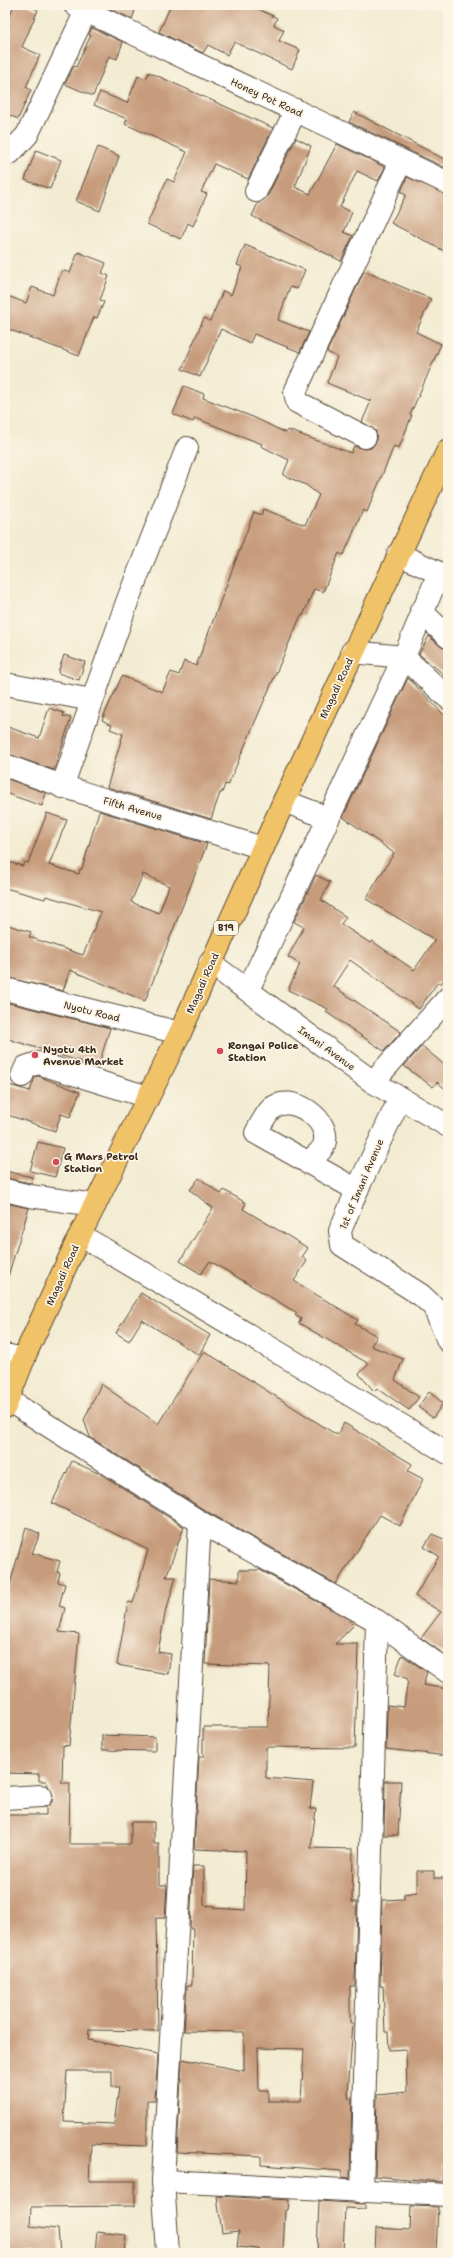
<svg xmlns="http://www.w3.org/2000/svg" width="453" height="2258" viewBox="0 0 453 2258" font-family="'Shantell Sans',sans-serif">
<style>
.building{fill:#c79c7d;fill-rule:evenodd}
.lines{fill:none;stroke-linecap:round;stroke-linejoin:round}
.minor-casing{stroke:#574739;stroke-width:24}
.highway-casing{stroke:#574739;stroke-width:24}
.minor{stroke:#fff;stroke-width:22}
.highway{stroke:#f0c369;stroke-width:22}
.poi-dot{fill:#d1495b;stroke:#fcf5e5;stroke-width:1.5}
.labels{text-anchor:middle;stroke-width:3.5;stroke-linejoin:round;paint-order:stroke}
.shield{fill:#fcf5e5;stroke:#75675a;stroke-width:1}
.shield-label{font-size:9px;font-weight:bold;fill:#3b2a1e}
.street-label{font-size:10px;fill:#3b2a1e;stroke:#fcf5e5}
.poi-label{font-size:10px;font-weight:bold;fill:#3b2a1e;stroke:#fcf5e5;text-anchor:start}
</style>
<rect width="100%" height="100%" fill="#fcf5e5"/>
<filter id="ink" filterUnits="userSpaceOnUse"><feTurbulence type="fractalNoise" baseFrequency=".025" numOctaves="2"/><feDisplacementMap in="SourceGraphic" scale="8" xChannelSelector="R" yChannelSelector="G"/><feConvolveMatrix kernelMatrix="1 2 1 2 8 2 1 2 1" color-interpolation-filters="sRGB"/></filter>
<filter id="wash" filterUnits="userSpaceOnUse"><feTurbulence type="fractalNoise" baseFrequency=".012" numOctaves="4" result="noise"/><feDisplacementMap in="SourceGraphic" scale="16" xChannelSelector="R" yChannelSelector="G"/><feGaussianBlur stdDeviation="0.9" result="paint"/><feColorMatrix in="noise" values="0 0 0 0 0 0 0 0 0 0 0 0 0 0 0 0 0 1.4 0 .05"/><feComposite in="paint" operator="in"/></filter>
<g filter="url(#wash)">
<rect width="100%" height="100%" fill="#f3ecd3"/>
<g id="blocks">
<g class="building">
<polygon points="14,5 28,5 38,10 22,47 40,55 26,87 31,90 18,119 5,113 5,27"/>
<polygon points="102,5 123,5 135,11 132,19"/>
<polygon points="171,5 250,5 277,18 274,25 284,30 279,41 300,50 292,69 234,42 227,55 208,45 203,53 159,32"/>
<polygon points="92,28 123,42 117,59 109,56 93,96 65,84 74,66 76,67 91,35 89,35"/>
<polygon points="149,72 273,128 248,179 214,164 201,192 207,194 193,226 188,223 181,239 147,224 167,179 174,182 187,152 125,124 127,119 94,105 100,92 127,103 138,76 146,79"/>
<polygon points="354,112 448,161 448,169 349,122"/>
<polygon points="296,138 311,146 295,187 310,194 337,144 385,167 378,181 357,171 340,207 352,212 344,232 353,236 341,261 252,216 258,203 267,197"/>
<polygon points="98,147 119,156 100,211 76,201"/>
<polygon points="36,150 61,160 50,189 25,180"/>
<polygon points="407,177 448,195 448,253 391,223 406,195 401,192"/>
<polygon points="245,245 305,270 297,289 290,287 278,320 309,332 300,352 254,334 250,343 221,329 200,377 182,369 204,318 210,321 223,291 231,295 242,267 237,265"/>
<polygon points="78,252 106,263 102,273 109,276 100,300 104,302 97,318 94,317 79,356 5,328 5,295 26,303 32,287 53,295 62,270 70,273"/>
<polygon points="364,271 431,299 416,332 441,344 410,415 412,415 399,448 394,446 367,512 363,510 345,552 343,555 339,553 323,592 314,589 303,616 301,615 228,785 225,784 222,793 220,793 211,819 107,787 123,734 110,729 112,725 102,720 122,676 162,692 171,672 179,675 184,661 196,666 254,512 261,515 263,509 305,525 319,495 306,485 283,475 289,460 261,446 262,444 195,418 193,422 173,414 184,386 204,394 203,398 253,417 286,433 288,430 351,453 354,446 365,449 371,448 376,442 376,431 362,422 371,401 327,383 337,357 327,352"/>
<polygon points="429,636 440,646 448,649 448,678 419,654"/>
<polygon points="64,655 85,662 79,680 58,673"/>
<polygon points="408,678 448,719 448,974 441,984 438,982 419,1009 350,960 333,986 401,1032 384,1051 326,1012 328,1009 288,990 300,964 288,957 304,927 294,922 316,875 330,882 321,900 346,917 341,924 370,943 372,941 414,970 435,940 366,899 394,853 343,817"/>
<polygon points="49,708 64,713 63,716 71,718 54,770 5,753 5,726 39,738"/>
<polygon points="5,778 46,793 42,806 5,793"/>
<path d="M99,811L207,844L145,1001L70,970L63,991L5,977V924L31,932L29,937L83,955L101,912L46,896L45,899L5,888V861L23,866L24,862L28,863L47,813L67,820L49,865L79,874L80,869H82ZM143,874L169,886L159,913L131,902Z"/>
<polygon points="5,1002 110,1028 98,1067 5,1038"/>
<polygon points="422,1046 448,1068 448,1091 437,1082 433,1087 404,1066"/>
<polygon points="38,1076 80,1092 70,1117 61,1114 55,1131 5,1114 5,1084 30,1091 35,1077"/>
<polygon points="38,1142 63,1148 55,1177 30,1171"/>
<polygon points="5,1171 32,1177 31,1183 5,1178"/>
<polygon points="199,1178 221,1194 224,1190 246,1203 243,1209 308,1248 302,1257 307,1261 294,1281 358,1320 355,1324 377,1336 371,1346 403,1359 395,1380 419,1397 409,1410 377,1388 374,1391 359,1374 369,1364 299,1323 301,1319 295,1315 297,1313 210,1261 201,1274 180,1261 213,1208 190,1190"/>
<polygon points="5,1203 29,1208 8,1276 5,1276"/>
<polygon points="141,1293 210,1335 199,1355 142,1320 129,1341 116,1333"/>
<polygon points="204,1351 337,1435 344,1423 412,1464 408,1471 423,1479 400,1526 380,1515 336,1584 206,1511 90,1437 84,1420 101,1384 158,1424"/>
<polygon points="429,1392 443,1403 433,1418 418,1407"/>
<polygon points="72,1461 104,1476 184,1527 166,1577 176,1577 167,1608 166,1608 158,1652 171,1654 168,1674 117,1665 128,1602 133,1603 148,1550 52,1503"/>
<path d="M26,1527L40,1534L32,1553L60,1561L57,1572L60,1573L58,1582L65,1584L59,1606L65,1608L59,1632L79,1634L69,1746L63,1745L62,1783H70L69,1844H131V1822H154V1844H159V1885H167L165,1918H156L158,2031L89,2030L88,2040L158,2054L155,2100H147V2146L91,2144L89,2181H135V2206L31,2207L30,2226L58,2229L60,2253H5V1995L8,1956H5V1815H46V1807L52,1802L53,1796L46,1781H39V1774L5,1773V1602ZM67,2071H112V2087H119L114,2124L64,2122Z"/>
<polygon points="432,1534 448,1541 448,1657 421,1638 441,1612 415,1596 439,1556 424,1547"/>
<path d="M239,1570H260L347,1618L354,1625L335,1644H358L355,1748L266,1747V1778L313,1782L310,1809H316L311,1848L353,1849L352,1902H357L355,1986H350V2023H353L348,2094L349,2099L352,2098L350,2178L342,2177V2171L261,2165V2156L177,2152L182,2059L244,2071V2032L184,2031L187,1985H192L193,1928H190L193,1866H204V1905L214,1906V1908L245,1910L246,1851L194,1849L199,1757H203V1727H268L270,1666L205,1664L209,1579L239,1581ZM258,2048L304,2049L301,2101H268V2090H259Z"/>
<polygon points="402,1655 427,1672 423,1685 448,1689 448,1756 386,1749 387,1705 404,1707 408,1679 395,1674"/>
<polygon points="102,1735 155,1737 155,1751 102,1750"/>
<polygon points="385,1781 401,1781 398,1835 384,1835"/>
<polygon points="417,1871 434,1871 434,1878 448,1878 448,2167 443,2166 442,2182 375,2176 377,2095 407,2092 406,2049 389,2050 388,2032 385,2032 383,1986 380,1986 382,1900 404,1899 404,1894 417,1892"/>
<polygon points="217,2196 289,2200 288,2210 285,2210 283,2253 259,2253 259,2249 237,2247 239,2231 222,2233"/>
<polygon points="319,2201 365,2204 365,2209 345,2208 343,2253 317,2253"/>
<polygon points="411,2206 438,2207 436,2253 375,2253 376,2228 410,2230"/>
<polygon points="97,2232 126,2235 124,2253 95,2253"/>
</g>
</g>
</g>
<g filter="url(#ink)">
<use href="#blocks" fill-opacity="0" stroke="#574739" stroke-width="1"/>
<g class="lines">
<defs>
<g id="minor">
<polyline points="86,11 448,183"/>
<polyline points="5,153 10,153 27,135 86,11 75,5"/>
<polyline points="256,191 296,110"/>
<polyline points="365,437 297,402 295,392 401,161"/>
<polyline points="421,611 448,637"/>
<polyline points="352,652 404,657 448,698"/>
<polyline points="5,684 92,700"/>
<path d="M5,765C89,798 177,820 262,848"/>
<polyline points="62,787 127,602 187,448"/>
<polyline points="284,801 328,818"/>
<polyline points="210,963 373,1082 448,1126"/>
<polyline points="5,989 180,1033"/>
<polyline points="248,990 404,657 439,573 398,554"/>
<polyline points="22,1076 26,1067 38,1063 148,1097"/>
<polyline points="373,1082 448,998"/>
<polyline points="400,1098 357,1190 340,1231 342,1245 421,1295 434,1307 448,1341"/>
<path d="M308,1163C313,1158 322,1151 324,1145C333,1120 290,1091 271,1109C265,1115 260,1126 256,1133L357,1190"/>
<polyline points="5,1190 30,1196 95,1205"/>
<polyline points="80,1235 448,1453"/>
<polyline points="5,1355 24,1359"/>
<polyline points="8,1400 200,1522 377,1621 448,1672"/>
<polyline points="5,1798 41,1796"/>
<polyline points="163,2181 448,2195"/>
<polyline points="362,2192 377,1621"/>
<polyline points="168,2253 163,2181 200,1522"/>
</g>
<polyline id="highway" points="5,1407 26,1353 80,1235 180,1033 284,801 448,450"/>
</defs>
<use href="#minor" class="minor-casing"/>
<use href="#highway" class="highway-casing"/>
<use href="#minor" class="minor"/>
<use href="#highway" class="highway"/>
</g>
</g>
<g class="poi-dot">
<circle cx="220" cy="1051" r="4"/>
<circle cx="35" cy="1055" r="4"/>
<circle cx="56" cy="1162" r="4"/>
</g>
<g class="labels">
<rect class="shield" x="214" y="921" width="24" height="14" rx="3"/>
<g class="shield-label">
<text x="226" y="931">B19</text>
</g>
<g class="street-label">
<text transform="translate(267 97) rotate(25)" y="4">Honey Pot Road</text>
<text transform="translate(336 688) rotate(-65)" y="4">Magadi Road</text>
<text transform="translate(133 808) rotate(16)" y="4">Fifth Avenue</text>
<text transform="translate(202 983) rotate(-66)" y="4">Magadi Road</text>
<text transform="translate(92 1011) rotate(14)" y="4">Nyotu Road</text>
<text transform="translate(327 1048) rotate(36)" y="4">Imani Avenue</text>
<text transform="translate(361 1184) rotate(-67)" y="4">1st of Imani Avenue</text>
<text transform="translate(62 1275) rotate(-66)" y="4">Magadi Road</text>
</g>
<g class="poi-label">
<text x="228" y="1049">Rongai Police<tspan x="228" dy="12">Station</tspan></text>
<text x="43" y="1053">Nyotu 4th<tspan x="43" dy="12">Avenue Market</tspan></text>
<text x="64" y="1160">G Mars Petrol<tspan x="64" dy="12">Station</tspan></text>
</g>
</g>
<rect width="453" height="2258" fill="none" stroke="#fcf5e5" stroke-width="20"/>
</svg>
